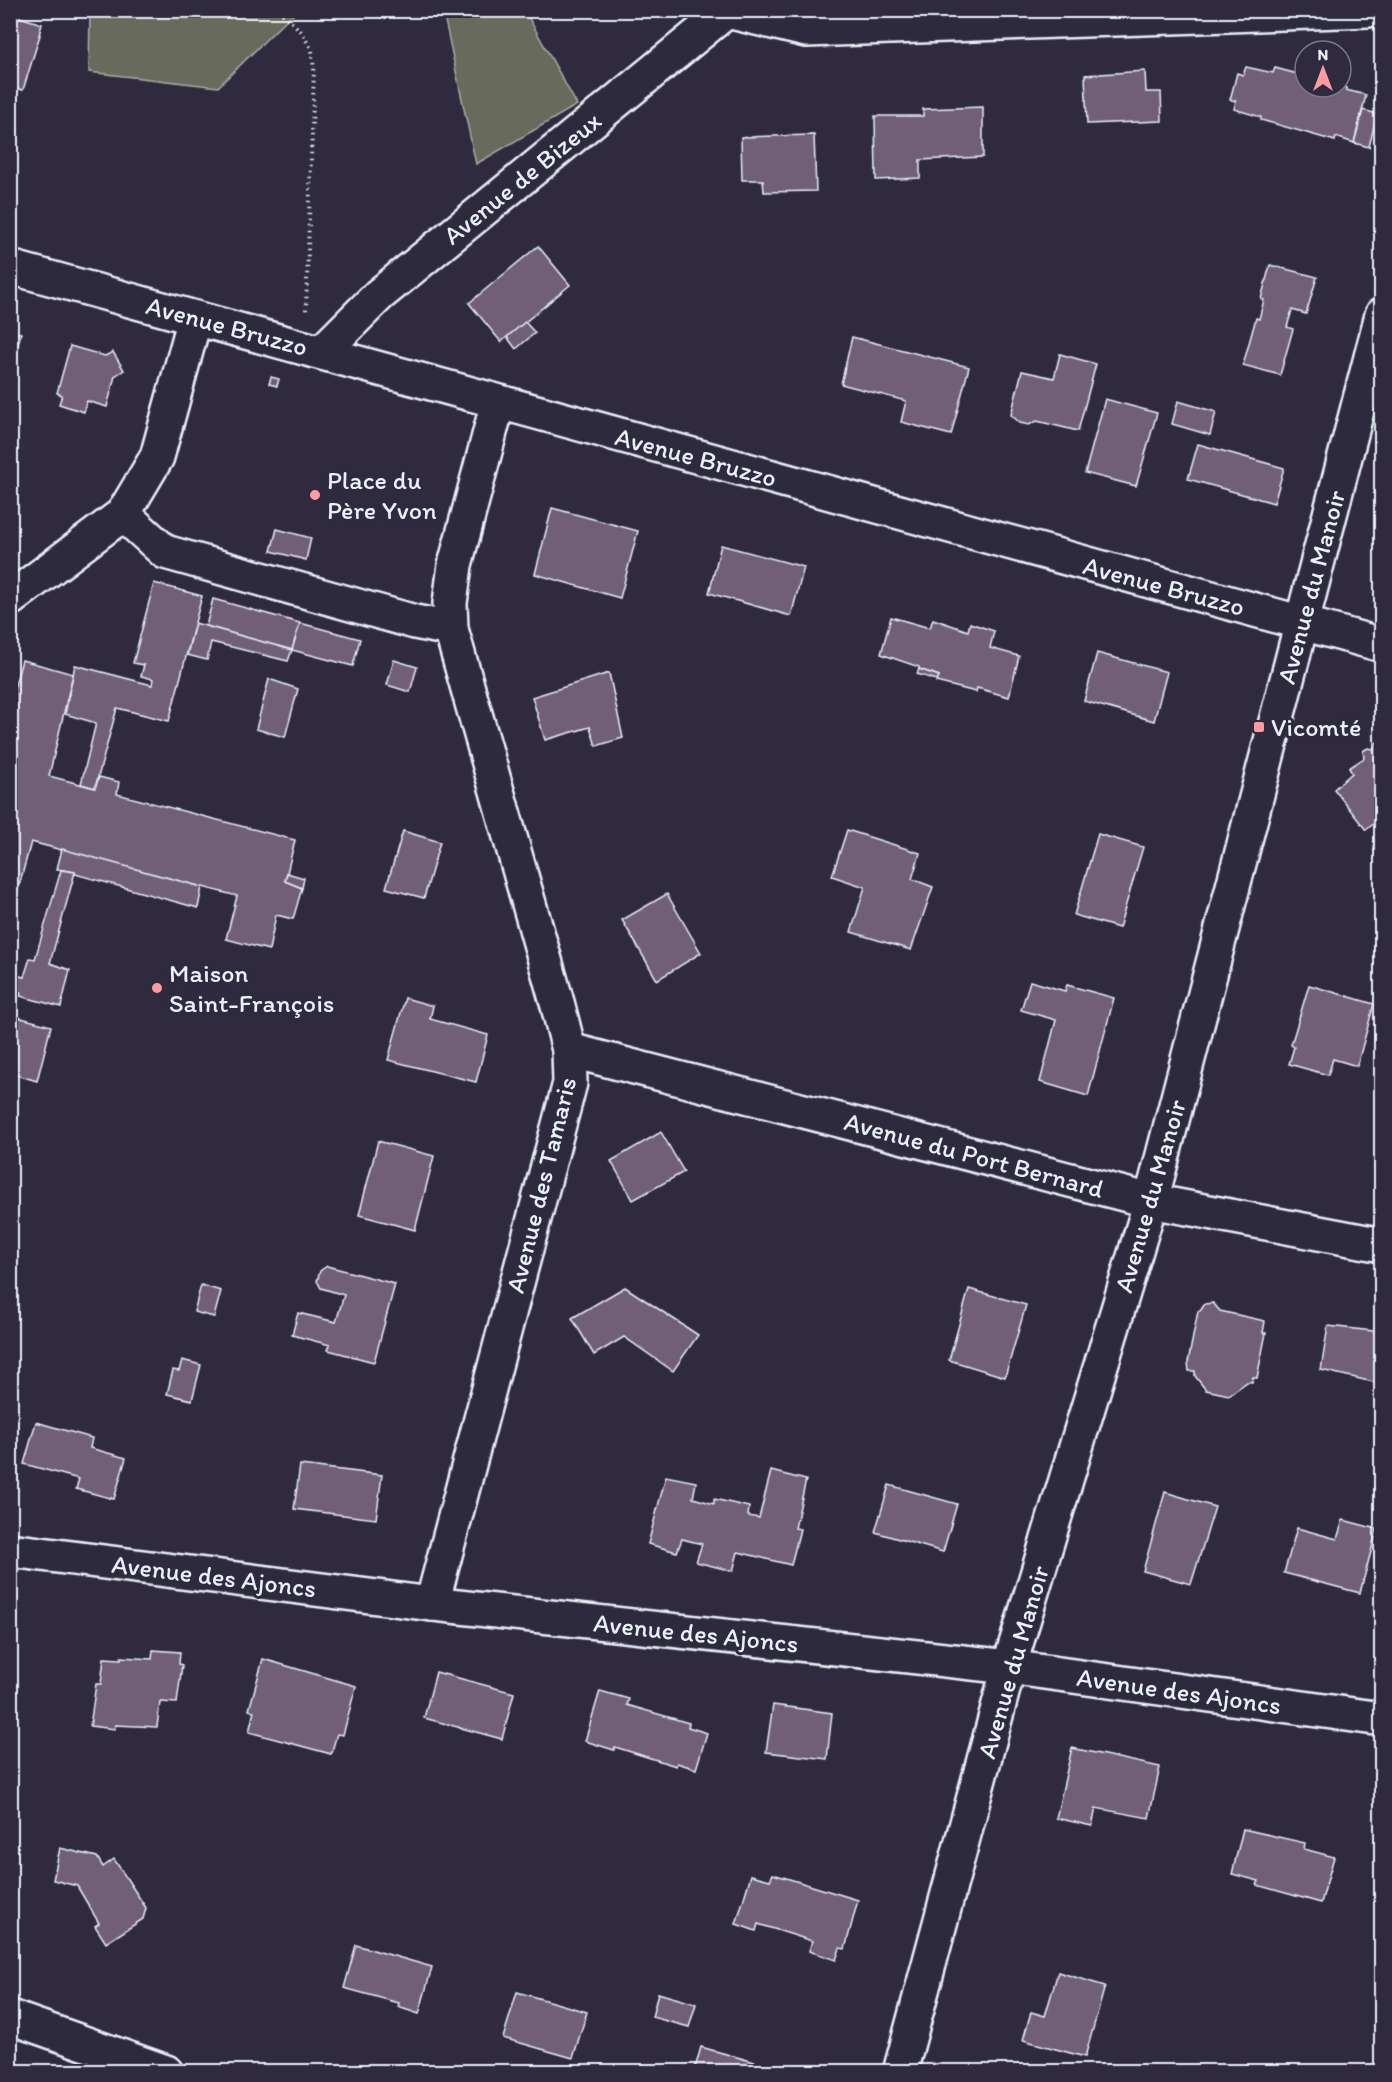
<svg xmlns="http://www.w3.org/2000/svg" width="1392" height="2082" viewBox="0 0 1392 2082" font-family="Itim,sans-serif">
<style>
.green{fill:#686a5c;stroke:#a8aeaa;stroke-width:1.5}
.building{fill:#715e77;stroke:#e8f1f8;stroke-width:1.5}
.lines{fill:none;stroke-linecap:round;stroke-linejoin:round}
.minor-casing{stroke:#e8f1f8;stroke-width:38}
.path{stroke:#e8f1f8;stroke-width:4;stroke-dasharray:1.5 4.5;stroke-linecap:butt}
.minor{stroke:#2f2a3d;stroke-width:33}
.poi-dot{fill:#ff9aa2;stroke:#2f2a3d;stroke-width:2}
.labels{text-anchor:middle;stroke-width:6;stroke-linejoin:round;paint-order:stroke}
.street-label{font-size:26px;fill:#e8f1f8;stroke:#2f2a3d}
.poi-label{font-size:26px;fill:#e8f1f8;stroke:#2f2a3d;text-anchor:start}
</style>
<rect width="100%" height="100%" fill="#2f2a3d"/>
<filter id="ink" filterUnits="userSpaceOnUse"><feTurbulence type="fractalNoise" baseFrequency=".0167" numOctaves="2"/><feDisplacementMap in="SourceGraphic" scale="12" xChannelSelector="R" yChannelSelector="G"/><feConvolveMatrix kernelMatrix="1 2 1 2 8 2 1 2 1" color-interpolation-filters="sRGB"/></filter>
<g filter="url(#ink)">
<g class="green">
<polygon points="90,11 90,10 300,11 289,17 218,87 89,72"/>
<polygon points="427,11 525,11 577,105 476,164 444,16"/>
</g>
<g class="building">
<polygon points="10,14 42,24 39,35 40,35 23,90 10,87"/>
<polygon points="1246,67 1273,73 1275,68 1305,76 1305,87 1341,86 1347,88 1346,90 1366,95 1354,143 1336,137 1335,141 1261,120 1261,117 1234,109 1236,101 1230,100 1237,73 1243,75"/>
<polygon points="1145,71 1146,92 1161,92 1162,121 1087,124 1085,75"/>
<polygon points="983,107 983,157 920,160 920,178 876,180 875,116 923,116 923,109"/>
<polygon points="1363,110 1377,114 1369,147 1354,143"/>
<polygon points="814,135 816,191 764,192 763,180 742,180 741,137"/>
<polygon points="538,246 570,285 501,342 469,303"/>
<polygon points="1270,265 1317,277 1306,314 1292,310 1287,327 1293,329 1280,375 1243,365 1256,318 1259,319 1264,300 1261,299"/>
<polygon points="525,322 535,333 516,349 507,337"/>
<polygon points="10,331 21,333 10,374"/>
<polygon points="852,337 969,367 951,435 901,422 906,401 841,384"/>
<polygon points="70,346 105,356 113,352 124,370 115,376 107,407 87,401 84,412 59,404 62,395 57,393"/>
<polygon points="1060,354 1096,364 1078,431 1037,421 1029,425 1020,423 1011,415 1022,371 1054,378"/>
<polygon points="271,377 279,379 277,386 269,384"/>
<polygon points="1105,399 1157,413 1136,486 1085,473"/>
<polygon points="1178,401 1216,412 1210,435 1172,424"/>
<polygon points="1198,444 1284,468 1274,503 1188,479"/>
<polygon points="552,508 638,531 620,598 535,574"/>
<polygon points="277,529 311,538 306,560 271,551"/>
<polygon points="721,545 804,567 791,616 709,593"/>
<polygon points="154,583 202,596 169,721 117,708 95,788 81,784 96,723 65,714 75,665 152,685 153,679 141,676 144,665 133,663"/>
<polygon points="213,599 300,623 292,650 206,626"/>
<polygon points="891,617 930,628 933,619 968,631 970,623 994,631 990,648 1019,656 1009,697 977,688 976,692 936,682 939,676 919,669 919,667 881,654"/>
<polygon points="195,623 292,650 288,661 211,642 207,660 187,655"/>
<polygon points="300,623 360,639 353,666 292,650"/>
<polygon points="1097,653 1167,672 1154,721 1084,701"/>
<polygon points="22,660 73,674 49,776 95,788 99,777 119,782 117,794 295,840 285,881 302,888 293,919 276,915 269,950 226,939 237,896 31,842 10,919 10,703"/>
<polygon points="394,660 417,667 410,692 387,685"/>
<polygon points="919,669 939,676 937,680 917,674"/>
<polygon points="609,673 623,738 596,746 590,727 545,740 532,697"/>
<polygon points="269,679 298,689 285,737 256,729"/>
<polygon points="1382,738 1382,817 1366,830 1334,789 1352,773 1349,768 1364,758 1363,751 1368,748 1373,749 1376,746 1375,744"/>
<polygon points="847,830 920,853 912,879 933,887 911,950 851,932 865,887 832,876"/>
<polygon points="403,831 440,842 424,898 386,888"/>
<polygon points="1098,834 1143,847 1119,928 1074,915"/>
<polygon points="62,849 202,887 198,908 75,874 75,872 57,869"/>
<polygon points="61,870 75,872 50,963 70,970 61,1007 20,996 21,992 10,989 10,974 24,977 30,958 35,959"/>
<polygon points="287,873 304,878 302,888 285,881"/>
<polygon points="667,894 701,953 657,980 622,920"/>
<polygon points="1030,981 1065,991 1067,985 1114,998 1088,1096 1040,1082 1056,1020 1021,1010"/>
<polygon points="1309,985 1374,1004 1357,1066 1333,1059 1328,1075 1289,1064 1294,1047 1291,1045"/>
<polygon points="405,998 433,1006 430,1019 488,1035 476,1082 388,1060"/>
<polygon points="10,1015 51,1026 37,1081 10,1073"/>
<polygon points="661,1132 684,1172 633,1200 611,1161"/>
<polygon points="378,1141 434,1156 415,1230 359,1215"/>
<polygon points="327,1266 395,1284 374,1362 328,1350 330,1345 292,1335 298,1313 336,1322 344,1295 321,1288 317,1281 320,1271"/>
<polygon points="201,1285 221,1291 214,1317 194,1312"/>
<polygon points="625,1287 698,1335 673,1371 624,1337 594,1355 572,1318"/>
<polygon points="969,1289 1026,1305 1005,1377 949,1360"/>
<polygon points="1213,1303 1220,1311 1265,1321 1263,1333 1266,1333 1257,1378 1253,1377 1252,1382 1247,1382 1229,1395 1206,1390 1195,1376 1195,1371 1189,1371 1188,1362 1198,1311 1200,1311 1205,1304"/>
<polygon points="1328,1326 1382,1332 1382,1384 1321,1370"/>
<polygon points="182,1360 201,1365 192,1400 167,1394 173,1370 179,1371"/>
<polygon points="36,1422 92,1438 90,1448 126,1458 114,1499 76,1489 79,1479 24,1464"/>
<polygon points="300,1465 382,1475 376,1519 294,1509"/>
<polygon points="771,1471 806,1480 795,1528 800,1529 791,1565 738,1552 733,1571 696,1562 702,1544 682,1539 677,1552 648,1544 666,1476 696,1482 693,1498 714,1504 714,1499 749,1507 748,1516 759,1518"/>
<polygon points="889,1485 957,1504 943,1552 875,1532"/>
<polygon points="1165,1492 1215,1507 1191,1584 1143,1571"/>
<polygon points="1343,1520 1377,1529 1360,1593 1284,1573 1297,1528 1337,1539"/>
<polygon points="153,1650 180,1652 179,1664 182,1665 177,1703 160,1702 157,1727 115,1725 115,1729 90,1726 96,1684 101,1684 104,1658 121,1659 121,1657 152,1659"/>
<polygon points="263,1659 356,1686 343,1735 337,1734 331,1754 249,1732 254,1711 249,1710"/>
<polygon points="436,1672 514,1693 502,1739 424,1718"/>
<polygon points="600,1691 629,1699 627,1705 689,1723 688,1727 707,1733 696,1769 677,1763 676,1766 615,1747 614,1750 585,1741"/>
<polygon points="773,1705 832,1713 827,1759 766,1752"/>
<polygon points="1072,1748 1160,1767 1149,1818 1096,1808 1092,1826 1056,1818"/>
<polygon points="1243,1829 1305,1843 1304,1849 1334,1857 1321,1903 1257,1885 1259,1881 1232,1874"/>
<polygon points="60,1848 97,1857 103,1867 114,1859 146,1908 143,1919 106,1943 95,1926 99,1923 77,1886 53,1880"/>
<polygon points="773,1874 858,1900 845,1949 840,1948 836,1960 809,1951 812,1941 758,1924 756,1931 736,1924 751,1875 770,1880"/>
<polygon points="356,1945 432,1967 419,2014 398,2007 399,2003 344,1988"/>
<polygon points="1058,1972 1105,1986 1085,2057 1023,2040 1031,2012 1045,2016"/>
<polygon points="517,1992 587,2012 573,2058 503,2038"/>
<polygon points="658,1993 696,2004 689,2027 652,2017"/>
<polygon points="701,2047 776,2068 775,2072 694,2072"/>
</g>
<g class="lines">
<defs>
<g id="minor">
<polyline points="727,11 806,30 1369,10"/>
<polyline points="10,267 1382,645"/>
<polyline points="195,318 157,457 123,514 165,552 415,622 451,629 450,603 455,565 498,402"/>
<polyline points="322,352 379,295 728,10"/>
<polyline points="10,599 123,514"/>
<polyline points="569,1050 1151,1201 1382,1245"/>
<polyline points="10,1550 432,1604 1009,1667 1382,1719"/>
<polyline points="432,1604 570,1083 569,1050 558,1006 451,629"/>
<polyline points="10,2017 166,2072"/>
<polyline points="900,2072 1009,1667 1151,1201 1382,315"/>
</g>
</defs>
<use href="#minor" class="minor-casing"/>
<polyline class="path" points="278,10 300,30 312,50 314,70 306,311"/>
<use href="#minor" class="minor"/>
</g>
</g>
<g class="poi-dot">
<circle cx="315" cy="495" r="6"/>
<rect x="1253" y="721" width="12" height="12" rx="3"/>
<circle cx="157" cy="988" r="6"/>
</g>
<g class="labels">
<g class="street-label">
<text transform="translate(522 178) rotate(-39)" y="9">Avenue de Bizeux</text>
<text transform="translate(227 326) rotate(15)" y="9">Avenue Bruzzo</text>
<text transform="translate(696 457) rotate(15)" y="9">Avenue Bruzzo</text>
<text transform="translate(1164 586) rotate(15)" y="9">Avenue Bruzzo</text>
<text transform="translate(1311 587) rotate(-75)" y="9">Avenue du Manoir</text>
<text transform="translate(974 1155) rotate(15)" y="9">Avenue du Port Bernard</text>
<text transform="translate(541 1185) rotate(-76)" y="9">Avenue des Tamaris</text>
<text transform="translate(1150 1196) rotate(-74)" y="9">Avenue du Manoir</text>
<text transform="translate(214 1576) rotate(7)" y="9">Avenue des Ajoncs</text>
<text transform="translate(696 1633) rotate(6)" y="9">Avenue des Ajoncs</text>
<text transform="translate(1013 1662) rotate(-74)" y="9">Avenue du Manoir</text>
<text transform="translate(1179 1691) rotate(8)" y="9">Avenue des Ajoncs</text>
</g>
<g class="poi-label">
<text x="327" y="489">Place du<tspan x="327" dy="30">Père Yvon</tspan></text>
<text x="1271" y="736">Vicomté</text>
<text x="169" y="982">Maison<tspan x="169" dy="30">Saint-François</tspan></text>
</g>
</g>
<rect width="1392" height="2082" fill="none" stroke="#2f2a3d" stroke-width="36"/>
<rect x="18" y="18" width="1356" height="2046" fill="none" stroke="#e8f1f8" stroke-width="2" filter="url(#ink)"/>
<g transform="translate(1323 69)"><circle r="28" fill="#2f2a3d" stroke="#797a88" stroke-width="1.5"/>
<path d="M0-4.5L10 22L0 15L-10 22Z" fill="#ff9aa2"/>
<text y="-9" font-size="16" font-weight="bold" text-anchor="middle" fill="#e8f1f8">N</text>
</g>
</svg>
